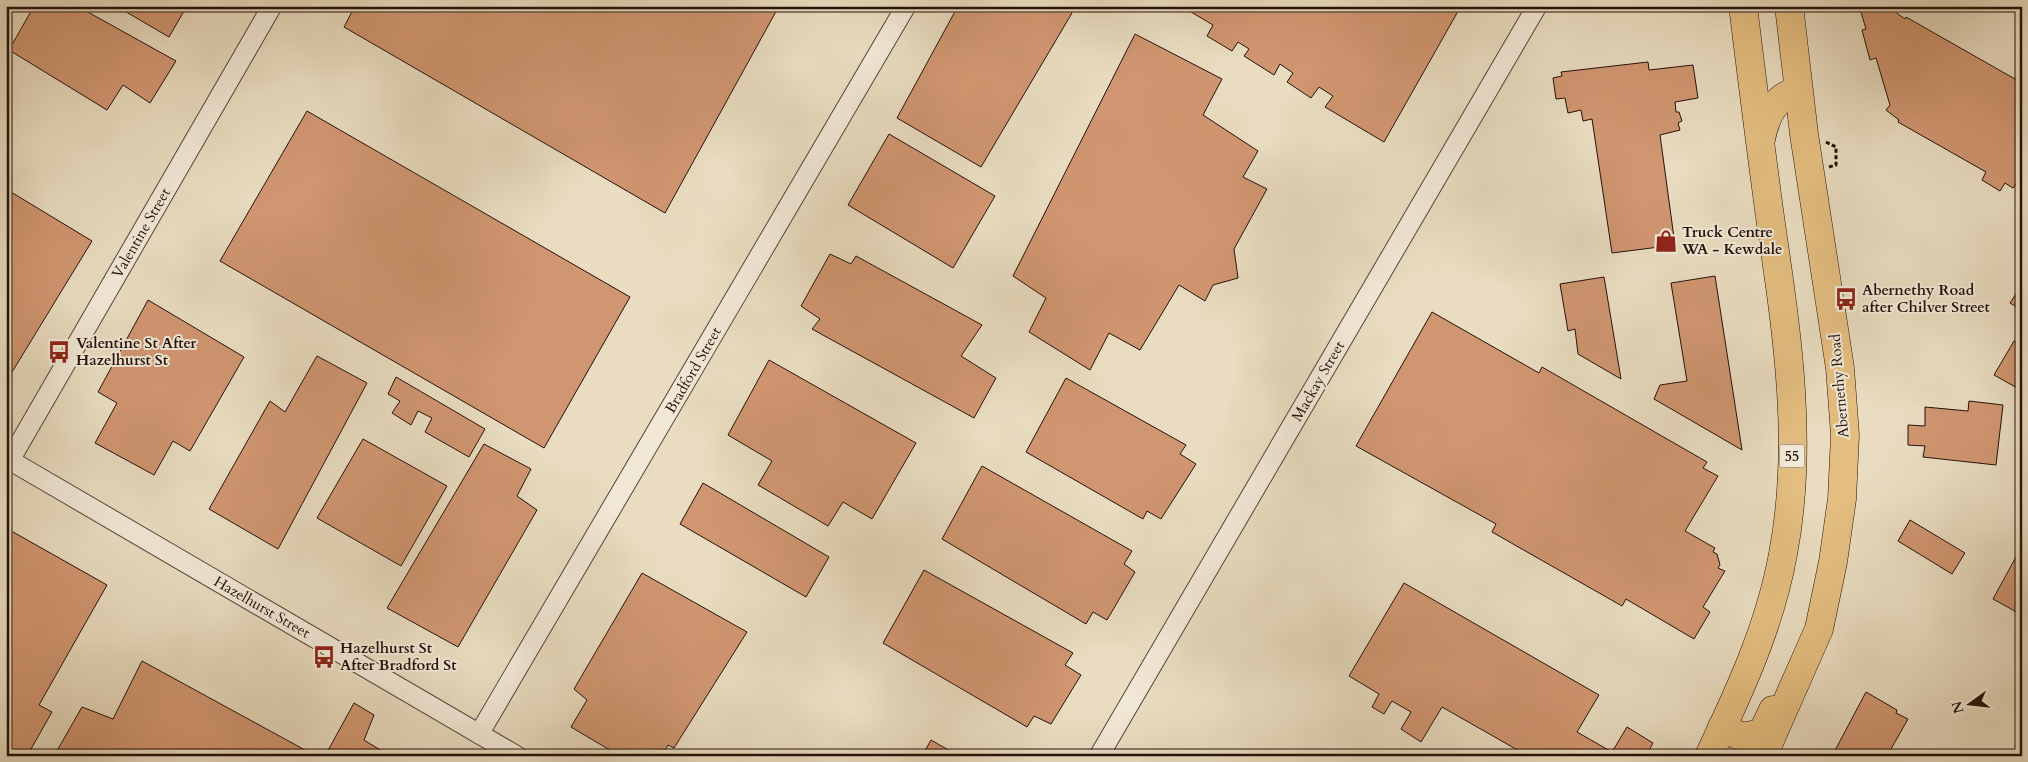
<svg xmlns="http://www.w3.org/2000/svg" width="2028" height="762" viewBox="0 0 2028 762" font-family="Cardo,serif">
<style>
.building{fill:#d09671;stroke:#24110a}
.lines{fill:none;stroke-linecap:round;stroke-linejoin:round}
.minor-casing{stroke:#554438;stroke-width:21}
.primary-casing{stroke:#24110a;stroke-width:29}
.path{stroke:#24110a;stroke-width:3;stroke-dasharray:4 2.5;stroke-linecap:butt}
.minor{stroke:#f1e8d6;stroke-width:19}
.primary{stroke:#e4be80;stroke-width:28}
.labels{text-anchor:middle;stroke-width:4;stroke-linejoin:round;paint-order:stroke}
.shield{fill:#f1e8d6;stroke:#625247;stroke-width:1}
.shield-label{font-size:14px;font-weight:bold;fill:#24110a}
.poi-label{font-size:15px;font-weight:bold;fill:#24110a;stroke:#f1e8d6;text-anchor:start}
.street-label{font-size:15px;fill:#24110a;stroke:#f1e8d6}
</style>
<rect width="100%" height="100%" fill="#e9dcc0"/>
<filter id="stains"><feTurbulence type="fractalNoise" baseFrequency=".004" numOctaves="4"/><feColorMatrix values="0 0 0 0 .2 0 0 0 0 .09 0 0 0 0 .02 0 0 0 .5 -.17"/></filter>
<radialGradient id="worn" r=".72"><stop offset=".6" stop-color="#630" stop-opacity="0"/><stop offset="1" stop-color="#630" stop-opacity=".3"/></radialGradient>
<g class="building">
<polygon points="34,6 77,6 176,61 150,103 123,85 107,110 9,50"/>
<polygon points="116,6 187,6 169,37"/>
<polygon points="355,6 779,6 665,213 344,27"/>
<polygon points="958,6 1062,6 1072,13 981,167 897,118"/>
<polygon points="1181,6 1461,6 1384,142 1325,107 1333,96 1319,87 1311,98 1287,82 1293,73 1280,64 1274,75 1244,56 1249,49 1238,42 1232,51 1207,36 1213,25"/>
<polygon points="1870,6 1887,6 1905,19 1906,17 2022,83 2022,175 2013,188 2005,183 2000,191 1982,180 1986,172 1898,122 1899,120 1886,110 1890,105 1876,58 1870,60 1862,30 1866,29 1860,9"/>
<polygon points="1135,34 1222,79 1203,115 1258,151 1243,177 1267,189 1234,249 1238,278 1213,285 1205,301 1179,285 1140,350 1109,333 1090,370 1029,332 1046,298 1013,276"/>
<polygon points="1648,62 1649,70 1693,65 1698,98 1675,102 1676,112 1679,112 1682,121 1678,123 1680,130 1660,135 1675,245 1612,253 1592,119 1583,121 1581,110 1568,113 1565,98 1556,99 1553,78 1562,76 1561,72"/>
<polygon points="307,111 630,297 544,448 220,261"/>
<polygon points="889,134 995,196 953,268 848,205"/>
<polygon points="6,189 92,241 6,382"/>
<polygon points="830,254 851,264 856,256 982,325 961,356 996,378 974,418 812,329 820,319 801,306"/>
<polygon points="1715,276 1742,450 1654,399 1660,385 1687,381 1671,283"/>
<polygon points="1604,277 1621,379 1578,354 1575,329 1568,331 1560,284"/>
<polygon points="2022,285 2022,310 2010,303"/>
<polygon points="148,300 244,357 190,451 173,441 154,475 95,443 117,403 98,392"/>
<polygon points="1432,312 1539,373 1542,367 1707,462 1703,468 1718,476 1685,531 1715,548 1713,552 1717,554 1720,565 1718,568 1725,571 1703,607 1710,612 1694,639 1626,599 1622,606 1492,532 1496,524 1356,446"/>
<polygon points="2014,341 2022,346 2022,396 2017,393 2019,389 1994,375"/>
<polygon points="317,356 367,383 278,549 209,509 270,401 285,412"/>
<polygon points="769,360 916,443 872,519 843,502 828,526 758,485 772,461 728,435"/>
<polygon points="396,377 485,429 469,457 425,432 432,418 418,411 411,425 392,413 400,401 388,394"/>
<polygon points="1066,378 1186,445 1180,454 1196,464 1161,519 1147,511 1143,519 1026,452"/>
<polygon points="1969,401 2003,405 1996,465 1923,457 1925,446 1908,445 1908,425 1925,426 1925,407 1968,411"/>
<polygon points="363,439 447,486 401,566 317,518"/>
<polygon points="484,444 531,469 517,496 537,510 458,647 387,608"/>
<polygon points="982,466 1132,551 1124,564 1135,572 1107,620 1093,612 1086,624 942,539"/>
<polygon points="703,483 829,557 806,597 680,524"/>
<polygon points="1910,520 1965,553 1952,574 1898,541"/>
<polygon points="6,528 107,585 39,705 52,712 27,756 21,756 10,749 6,755"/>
<polygon points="2022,546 2022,615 1993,599"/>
<polygon points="924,570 1073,653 1065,665 1081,675 1051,724 1034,716 1027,727 883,643"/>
<polygon points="642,573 747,632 674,748 668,745 662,756 620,756 571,727 587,700 574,689"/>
<polygon points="1404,583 1599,695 1577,732 1612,752 1627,727 1653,743 1646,756 1528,756 1442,707 1421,742 1401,729 1411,712 1392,701 1384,714 1372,707 1379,694 1349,676"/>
<polygon points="142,661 316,756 54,756 82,707 113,719"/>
<polygon points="1866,692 1897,710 1896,713 1908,719 1887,756 1832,756"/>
<polygon points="354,703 374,715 364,740 390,756 325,756"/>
<polygon points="931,740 959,756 922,756"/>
</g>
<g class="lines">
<defs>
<g id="minor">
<polyline points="6,458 517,756"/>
<polyline points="10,460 272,6"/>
<polyline points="479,734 906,6"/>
<polyline points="1099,756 1537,6"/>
</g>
<g id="primary">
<path d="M1761,139C1766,115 1774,98 1798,90"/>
<polyline points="1722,727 1742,737 1762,733 1773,710"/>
<path d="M1709,756C1740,690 1770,626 1783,554C1804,444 1787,333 1771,224C1761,152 1752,79 1743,6"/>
<polyline points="1763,756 1819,629 1833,562 1842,499 1845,435 1840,368 1804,134 1789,6"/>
</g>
</defs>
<use href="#minor" class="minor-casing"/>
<use href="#primary" class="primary-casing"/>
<polyline class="path" points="1826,142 1836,147 1836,165 1829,167"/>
<use href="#minor" class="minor"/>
<use href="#primary" class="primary"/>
</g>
<defs>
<symbol id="shop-bare" viewBox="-9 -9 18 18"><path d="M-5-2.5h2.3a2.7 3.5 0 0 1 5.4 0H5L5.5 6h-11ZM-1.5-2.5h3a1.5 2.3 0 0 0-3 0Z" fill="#8f2418" stroke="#f1e8d6" stroke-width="2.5" paint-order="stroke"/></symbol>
<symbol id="bus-bare" viewBox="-9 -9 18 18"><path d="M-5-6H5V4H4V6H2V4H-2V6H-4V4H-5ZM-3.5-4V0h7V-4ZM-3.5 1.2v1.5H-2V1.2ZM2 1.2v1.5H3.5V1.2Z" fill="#8f2418" stroke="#f1e8d6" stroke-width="2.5" paint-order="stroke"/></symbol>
</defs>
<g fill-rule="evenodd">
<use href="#shop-bare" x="1650" y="225" width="32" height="32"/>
<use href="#bus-bare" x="1830" y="283" width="32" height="32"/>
<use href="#bus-bare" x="43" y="336" width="32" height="32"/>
<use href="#bus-bare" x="308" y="641" width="32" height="32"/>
</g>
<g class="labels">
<rect class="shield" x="1779.5" y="444.5" width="25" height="23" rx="4"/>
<g class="shield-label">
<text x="1792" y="461">55</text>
</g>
<g class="poi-label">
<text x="1682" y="237">Truck Centre<tspan x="1682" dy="17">WA - Kewdale</tspan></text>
<text x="1862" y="295">Abernethy Road<tspan x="1862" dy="17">after Chilver Street</tspan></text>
<text x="76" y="348">Valentine St After<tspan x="76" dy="17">Hazelhurst St</tspan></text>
<text x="340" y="653">Hazelhurst St<tspan x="340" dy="17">After Bradford St</tspan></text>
</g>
<g class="street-label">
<text transform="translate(141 233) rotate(-60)" y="5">Valentine Street</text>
<text transform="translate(693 370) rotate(-60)" y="5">Bradford Street</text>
<text transform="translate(1318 381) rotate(-60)" y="5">Mackay Street</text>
<text transform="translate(1839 386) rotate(-95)" y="5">Abernethy Road</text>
<text transform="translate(262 607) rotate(30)" y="5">Hazelhurst Street</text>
</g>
</g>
<rect width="2028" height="762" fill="none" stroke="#e9dcc0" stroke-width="25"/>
<rect x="8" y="8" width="2013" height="747" fill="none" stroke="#24110a" stroke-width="2.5"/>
<rect x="12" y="12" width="2003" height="737" fill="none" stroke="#24110a"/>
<g transform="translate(1970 704) rotate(255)" stroke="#f1e8d6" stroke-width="4" paint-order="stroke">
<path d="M0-4L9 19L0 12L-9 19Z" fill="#24110a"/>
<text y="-8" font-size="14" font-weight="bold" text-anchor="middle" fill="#24110a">N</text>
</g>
<rect width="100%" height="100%" filter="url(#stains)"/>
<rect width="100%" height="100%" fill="url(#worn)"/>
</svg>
